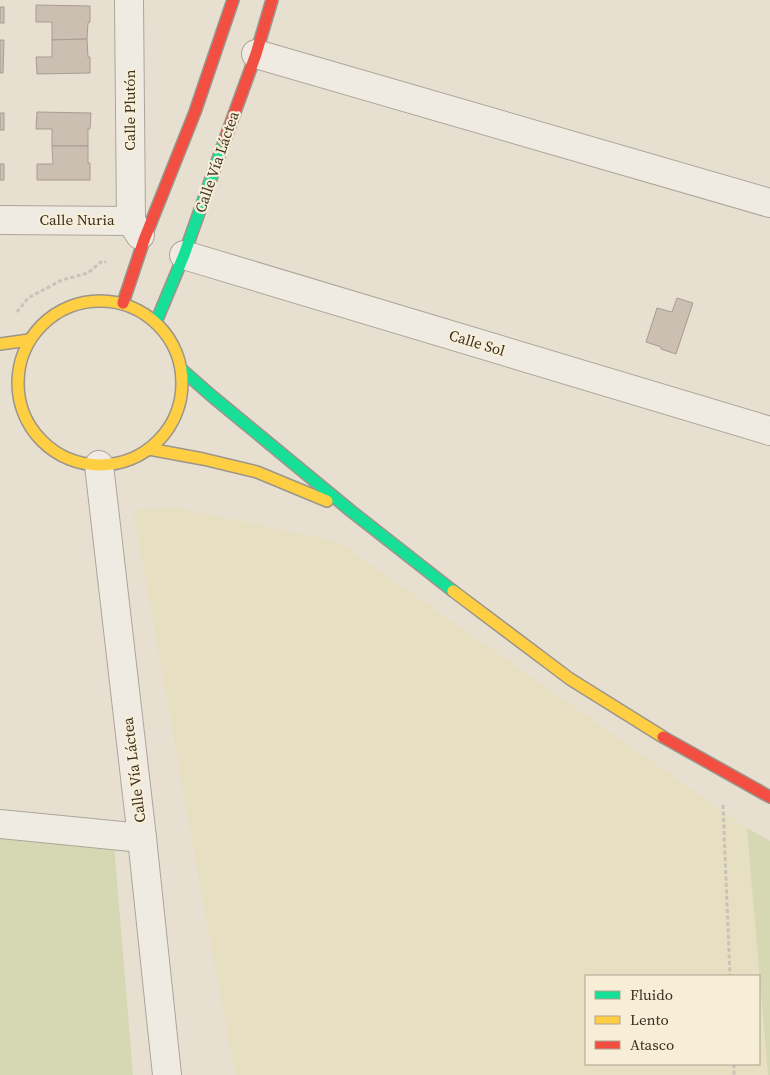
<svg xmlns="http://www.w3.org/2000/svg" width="770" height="1075" viewBox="0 0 770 1075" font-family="'Source Serif 4',serif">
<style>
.farmland{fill:#e6dfc2;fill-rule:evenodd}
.green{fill:#d6d7b3}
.building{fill:#cbbfb2;stroke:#a89c90}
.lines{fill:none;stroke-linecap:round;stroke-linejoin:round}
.street-casing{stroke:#ada599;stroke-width:30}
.fast-casing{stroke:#9c958a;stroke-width:14}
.slow-casing{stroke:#9c958a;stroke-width:14}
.jam-casing{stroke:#9c958a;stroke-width:14}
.path{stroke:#c8c2b9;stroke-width:3;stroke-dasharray:4 2.5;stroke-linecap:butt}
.street{stroke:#efebe3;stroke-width:28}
.fast{stroke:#16e098;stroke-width:11}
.slow{stroke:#ffcf43;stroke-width:11}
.jam{stroke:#f24e42;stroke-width:11}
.labels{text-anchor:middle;stroke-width:4.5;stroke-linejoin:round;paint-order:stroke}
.street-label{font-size:15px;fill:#3d2e20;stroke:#f7eed8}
</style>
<rect width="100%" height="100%" fill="#e7e0d1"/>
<path class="farmland" d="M173,507L337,541L747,828L768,1075H235L200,886L133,510ZM586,976H759V1064H586Z"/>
<g class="green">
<polygon points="747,828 770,841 770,1075 768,1075"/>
<polygon points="0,837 114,844 133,1075 0,1075"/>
</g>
<g class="building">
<polygon points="36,5 90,6 90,22 88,23 87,39 52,40 52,22 36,22"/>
<rect x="0" y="7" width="4" height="16"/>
<polygon points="87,39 88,57 90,57 90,73 37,74 36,57 52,57 52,40"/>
<polygon points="0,40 4,40 3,73 0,73"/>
<polygon points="37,112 91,113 90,129 88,129 88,146 52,146 52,129 36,129"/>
<rect x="0" y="113" width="4" height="17"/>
<polygon points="52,146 88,146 88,163 90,163 90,180 37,180 37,164 53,164"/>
<rect x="0" y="164" width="4" height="16"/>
<polygon points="677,298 693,303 676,354 661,349 661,347 646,342 657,308 672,312"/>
</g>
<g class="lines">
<defs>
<g id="street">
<polyline points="129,0 131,221"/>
<polyline points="256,54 770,203"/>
<polyline points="0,220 131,221 140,235"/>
<polyline points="184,255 770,431"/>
<polyline points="99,465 142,838 167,1075"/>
<polyline points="0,824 142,838"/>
</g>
<g id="fast">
<polyline points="156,322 184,255 224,142"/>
<polyline points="181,369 213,397 351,511 453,591"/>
</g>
<g id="slow">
<circle cx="100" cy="383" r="82"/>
<polyline points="0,344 29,340"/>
<polyline points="149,449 203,459 257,472 327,501"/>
<polyline points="453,591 570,679 663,737"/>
</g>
<g id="jam">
<polyline points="224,142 256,54 272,0"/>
<polyline points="123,303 144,240 195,112 233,0"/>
<polyline points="663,737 770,797"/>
</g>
</defs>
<use href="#street" class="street-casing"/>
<use href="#fast" class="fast-casing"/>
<use href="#slow" class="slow-casing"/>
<use href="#jam" class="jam-casing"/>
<g class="path">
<polyline points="17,312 28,298 62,280 88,273 102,261 106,262"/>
<polyline points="723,805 730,976"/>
<polyline points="734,1064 734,1075"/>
</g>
<use href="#street" class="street"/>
<use href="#fast" class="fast"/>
<use href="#slow" class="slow"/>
<use href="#jam" class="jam"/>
</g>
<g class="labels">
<g class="street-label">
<text transform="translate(130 110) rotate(-90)" y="5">Calle Plutón</text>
<text transform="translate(217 162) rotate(-71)" y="5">Calle Vía Láctea</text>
<text x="77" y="225">Calle Nuria</text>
<text transform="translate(477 343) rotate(17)" y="5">Calle Sol</text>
<text transform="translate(134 770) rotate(-97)" y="5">Calle Vía Láctea</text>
</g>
</g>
<rect x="585" y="975" width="175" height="90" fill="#f7eed8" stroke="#ada18e"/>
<rect x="595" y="991" width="25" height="8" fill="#16e098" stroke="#ada18e"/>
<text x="630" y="1000" font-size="15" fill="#3d2e20">Fluido</text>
<rect x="595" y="1016" width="25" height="8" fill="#ffcf43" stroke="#ada18e"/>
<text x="630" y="1025" font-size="15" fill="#3d2e20">Lento</text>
<rect x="595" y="1041" width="25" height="8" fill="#f24e42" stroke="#ada18e"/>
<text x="630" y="1050" font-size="15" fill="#3d2e20">Atasco</text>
</svg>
